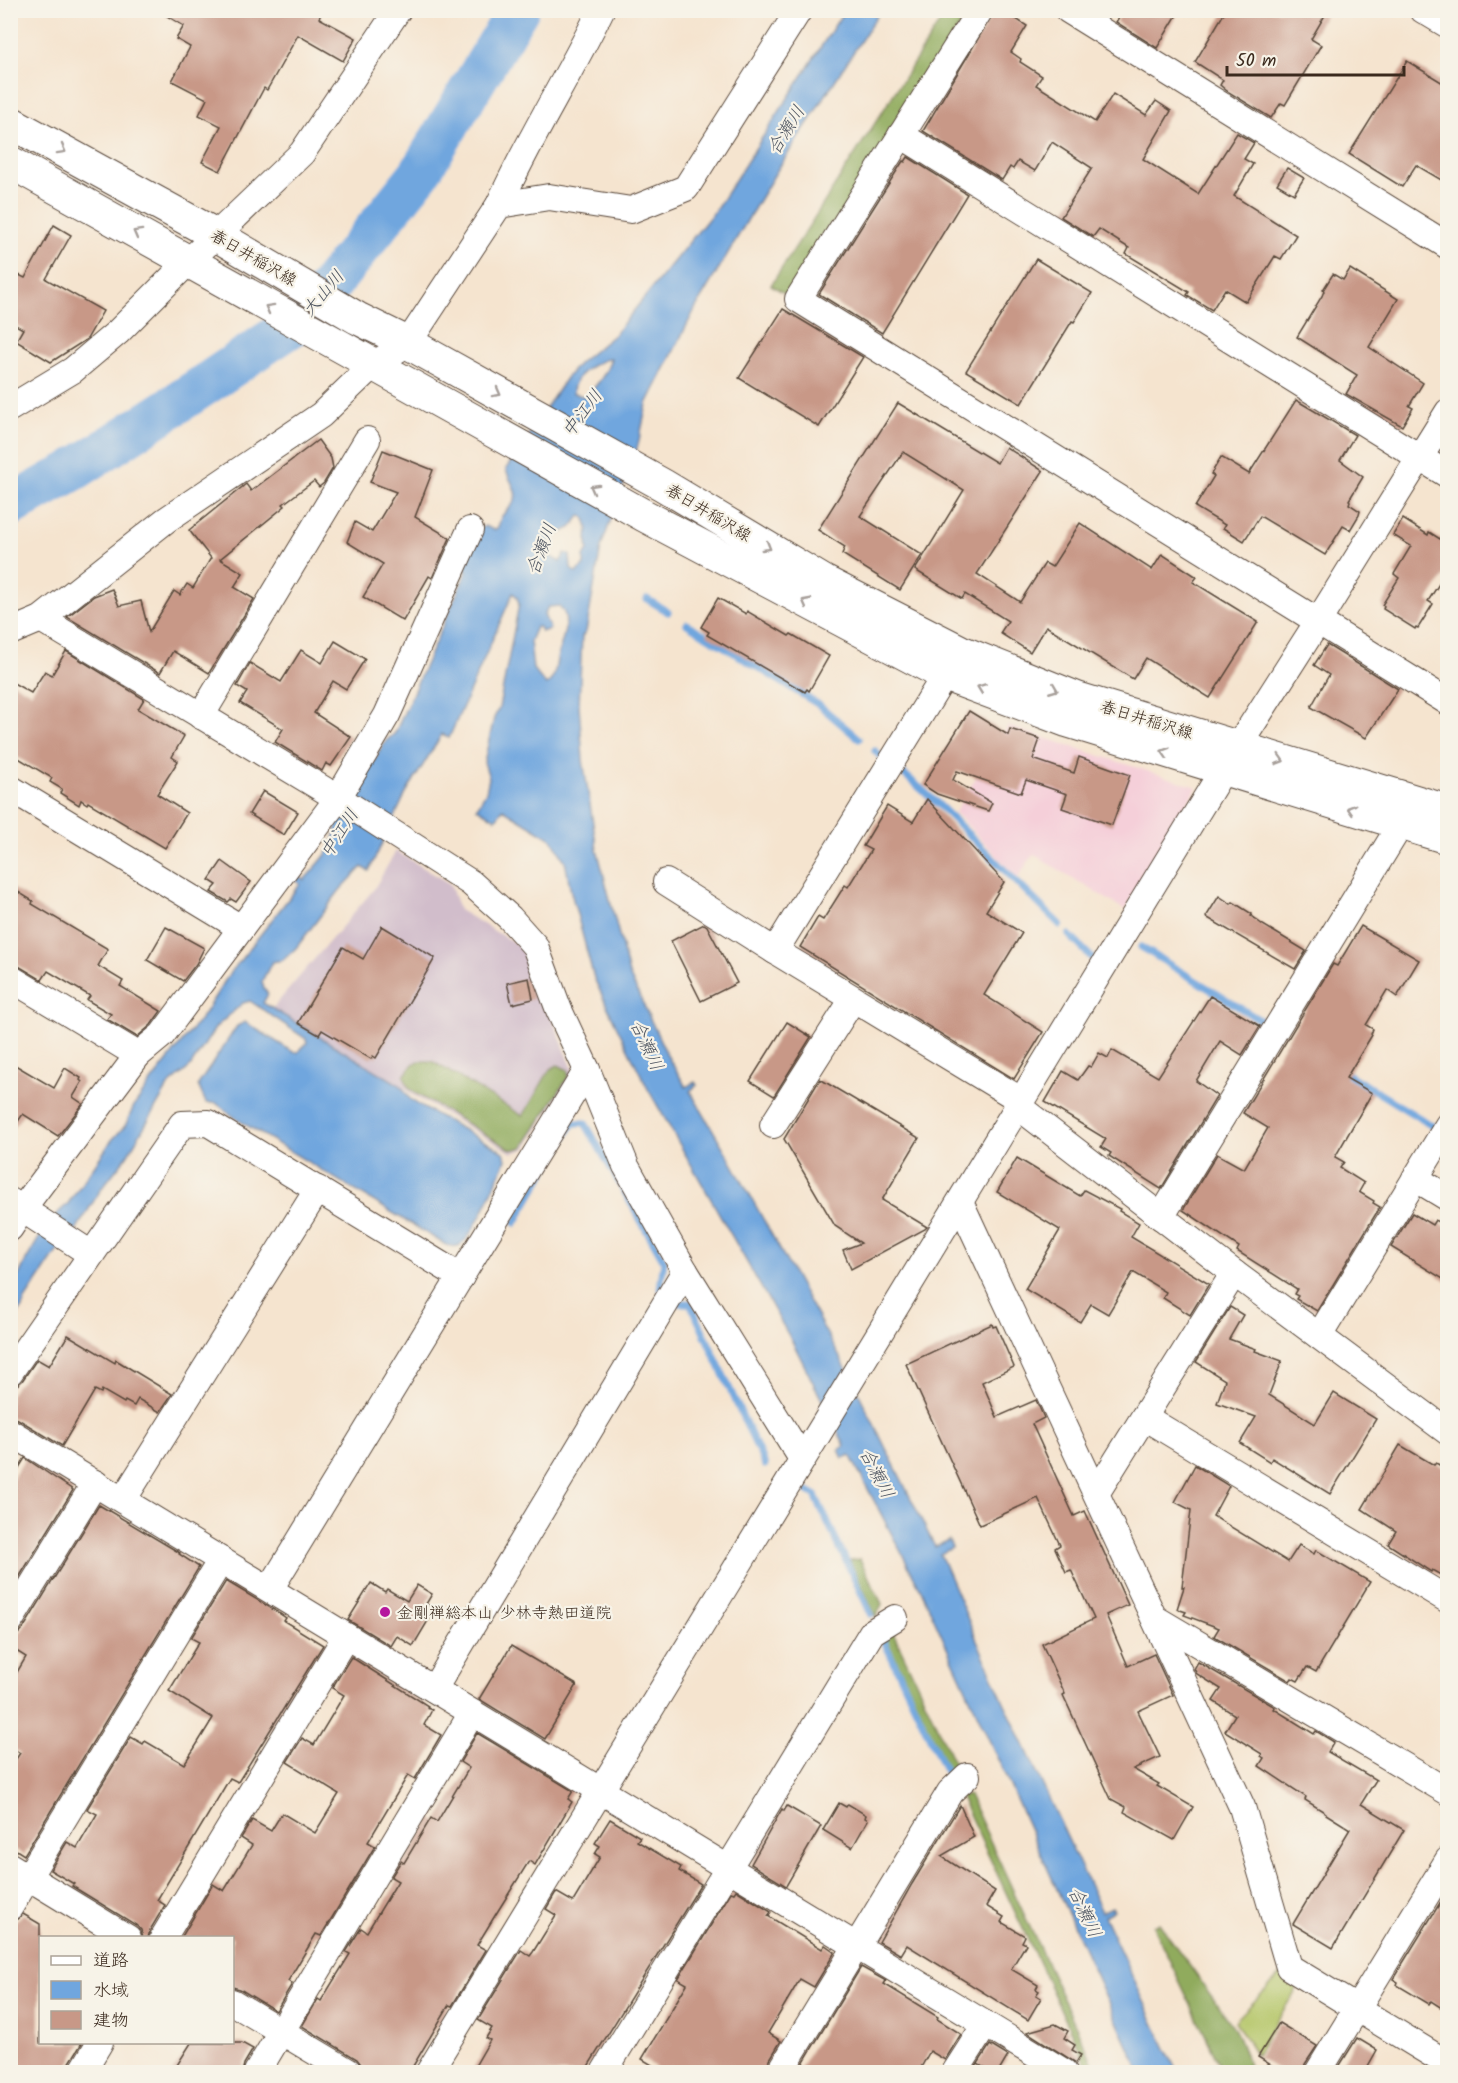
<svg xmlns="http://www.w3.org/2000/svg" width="1458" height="2083" viewBox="0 0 1458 2083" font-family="Kalam,'Klee One',sans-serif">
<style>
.built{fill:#f5cfd9}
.industrial{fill:#d1bdcb}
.green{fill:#b5c669;stroke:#787844;stroke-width:1.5}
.forest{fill:#90ab5d;stroke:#666a3e;stroke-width:1.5}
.water{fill:#70a6de;stroke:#56687e;stroke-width:1.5;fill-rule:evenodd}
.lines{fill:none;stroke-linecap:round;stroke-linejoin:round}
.stream{stroke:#70a6de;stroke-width:7}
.river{stroke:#70a6de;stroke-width:42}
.building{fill:#c89887}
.minor-casing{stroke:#574639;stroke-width:28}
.major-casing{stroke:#574639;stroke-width:34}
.minor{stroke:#fff;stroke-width:26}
.major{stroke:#fff;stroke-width:32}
.oneway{stroke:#a79f9a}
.poi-dot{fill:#b5179e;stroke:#f7f3e8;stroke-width:2}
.labels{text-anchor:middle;stroke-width:4.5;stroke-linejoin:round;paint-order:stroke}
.street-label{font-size:16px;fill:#3b2a1e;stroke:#f7f3e8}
.poi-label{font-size:16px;fill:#3b2a1e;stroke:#f7f3e8;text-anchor:start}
.water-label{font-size:18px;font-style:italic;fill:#4e5561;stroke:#f7f3e8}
</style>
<rect width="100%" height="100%" fill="#f7f3e8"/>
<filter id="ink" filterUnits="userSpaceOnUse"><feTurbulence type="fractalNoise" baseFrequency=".0167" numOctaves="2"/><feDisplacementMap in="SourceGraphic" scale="12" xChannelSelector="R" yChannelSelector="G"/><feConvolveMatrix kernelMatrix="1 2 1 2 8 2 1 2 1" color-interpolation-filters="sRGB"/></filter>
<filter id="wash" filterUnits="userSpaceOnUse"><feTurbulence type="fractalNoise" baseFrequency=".008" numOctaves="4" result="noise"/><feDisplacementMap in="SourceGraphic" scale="24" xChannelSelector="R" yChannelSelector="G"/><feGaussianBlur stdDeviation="1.35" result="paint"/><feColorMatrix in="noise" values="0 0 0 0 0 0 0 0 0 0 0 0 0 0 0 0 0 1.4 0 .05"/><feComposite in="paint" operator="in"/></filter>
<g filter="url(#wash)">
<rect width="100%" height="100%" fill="#f5e4cf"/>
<polygon class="built" points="1008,726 1197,787 1125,910 1033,854 1018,878 955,812"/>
<polygon class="industrial" points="396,851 450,884 459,910 523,948 574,1072 525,1149 512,1153 412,1095 400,1085 272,1009 374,889"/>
<polygon class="green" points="1281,1974 1299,1985 1256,2055 1235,2021"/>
<g class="forest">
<polygon points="947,11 969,11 789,296 771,285"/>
<polygon points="419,1061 432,1061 523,1116 550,1069 558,1065 568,1070 568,1077 523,1147 512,1150 415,1093 409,1088 404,1076 413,1064"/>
<polygon points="860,1559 882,1604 876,1617 849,1560"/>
<polygon points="892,1630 956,1767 950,1777 882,1632"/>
<polygon points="960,1795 969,1795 1097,2072 1090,2072"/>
<polygon points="1159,1923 1235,2029 1252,2072 1223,2072 1153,1926"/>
</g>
<path class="water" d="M844,11H880L776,172L696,307L647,404L638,445L601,547L586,632L582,636L579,705L583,760L597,849L629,974L668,1057L686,1087L695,1082L697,1085L690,1091L727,1154L848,1372L935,1547L949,1540L952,1548L940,1554L998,1689L1102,1912L1112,1907L1114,1910L1104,1916L1177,2072H1140L921,1590L850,1455L843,1458L839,1450L845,1446L793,1343L648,1089L615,1023L594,978L571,892L565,861L552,839L503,809L496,819L477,808L486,792L489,778L484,762L494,718L499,708L519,604L517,597L513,593L449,738L442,734L406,793L369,871L362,867L340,890L296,948L283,960L272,962L262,981L264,989L268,994L263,1003L400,1085L410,1099L422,1107L504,1152L506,1160C499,1176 474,1237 460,1245C455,1248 451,1246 446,1245L238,1120L216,1103H206L198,1085L237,1026L245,1022L293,1052H298L307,1043L306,1039L250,1001L243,1003L216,1027L190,1067L169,1085L127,1156L101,1189L73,1235L60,1247L26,1298L21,1310L11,1320V1286C18,1280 21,1271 25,1262C37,1242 48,1219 67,1205L112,1140L125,1126L134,1106L151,1082L204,1014L228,976L300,884L295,880L299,876L304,880C316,866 340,845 335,824L386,741L395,733L467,571L463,568L479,529L485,526L494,530L497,529C500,524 499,520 502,516C509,507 518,503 515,491C513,483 508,478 506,469L566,378L579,363L614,335L717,208ZM611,358C608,372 596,387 585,397L573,393C572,375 595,362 611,358ZM580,516L584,517C591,528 585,538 588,550L584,557V565L576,573L571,569L570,555L565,553L560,562L548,555L547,548L553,536L571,528ZM559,606C573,617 561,642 558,655C555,666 557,677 546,685L533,669L530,641L536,627H539L541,632L550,629L544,615L548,607Z"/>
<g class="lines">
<g class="stream">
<polyline points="647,599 668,612"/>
<polyline points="687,624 819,705 859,739"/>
<polyline points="875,751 881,757"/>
<polyline points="904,774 937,803 1060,925"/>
<polyline points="1069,935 1094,960"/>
<polyline points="1141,947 1268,1025"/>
<polyline points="1341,1070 1436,1128"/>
<polyline points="515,1223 573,1123 585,1123 664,1261 660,1289"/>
<polyline points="679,1303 690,1303 765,1465"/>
<polyline points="808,1491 815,1495 871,1614"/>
<polyline points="882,1637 947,1774"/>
</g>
<polyline class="river" points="10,506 74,470 179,402 304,318 419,174 518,10"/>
</g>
<g id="blocks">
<g class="building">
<polygon points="157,10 323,10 319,18 356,38 343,61 298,35 267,90 264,88 220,171 202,162 221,126 199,115 207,99 172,81 190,47 176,39 184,26"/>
<polygon points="995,10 1002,10 1027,26 1011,52 1021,59 1020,62 1042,76 1036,85 1095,122 1113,94 1146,115 1156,101 1171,111 1143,159 1198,194 1237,133 1254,143 1244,159 1253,164 1234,196 1296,235 1281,259 1275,256 1246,302 1225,289 1212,310 1187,295 1189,292 1126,254 1129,248 1099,229 1093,237 1061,217 1092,168 1052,142 1035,171 1018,161 1013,169 1010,167 1002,180 923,131"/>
<polygon points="1123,10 1180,10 1157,48 1116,22"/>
<polygon points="1226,10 1328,10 1311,39 1321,45 1285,105 1281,103 1271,118 1227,91 1220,85 1223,80 1195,62"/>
<polygon points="1407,61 1448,86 1448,184 1416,165 1402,187 1349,154"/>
<polygon points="908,157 967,194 882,333 819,294 903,161 905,162"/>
<polygon points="1287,168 1304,178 1294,194 1277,184"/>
<polygon points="54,225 71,235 46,279 103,311 87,339 51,362 16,341 23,329 10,322 10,290 19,275 25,278"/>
<polygon points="1036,259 1092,293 1074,322 1072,321 1021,404 966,371"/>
<polygon points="1350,269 1398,299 1369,347 1423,383 1409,406 1413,408 1402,426 1346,394 1357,375 1297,337 1322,296 1324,291 1323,290 1333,274 1343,280"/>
<polygon points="783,309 863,357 819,427 739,378"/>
<polygon points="1296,400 1355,435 1340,460 1363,477 1349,500 1350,501 1349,504 1360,511 1359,515 1350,530 1343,526 1325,555 1260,516 1244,541 1223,528 1225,525 1195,507 1214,476 1211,474 1221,457 1249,474"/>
<polygon points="898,403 997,463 1006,447 1043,471 977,574 1020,602 1045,563 1052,567 1080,523 1152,570 1162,554 1197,577 1193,582 1258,622 1210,698 1146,658 1133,679 1046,626 1030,652 1000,633 1008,621 965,594 962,599 915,570 964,490 903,452 860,516 922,555 900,590 842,554 845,547 818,530"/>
<polygon points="318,440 331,458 333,468 324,483 319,487 314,481 283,504 285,506 220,559 243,573 234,587 254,599 209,673 173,651 160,673 67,617 94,596 112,589 119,606 141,601 149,632 174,591 180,595 187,584 193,588 211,558 189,530 246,484 251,491"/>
<polygon points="383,450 433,470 415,517 450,538 432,578 429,576 403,621 363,597 383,564 347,542 355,522 372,532 396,492 370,482"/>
<polygon points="1403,519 1428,535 1429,532 1448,544 1448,570 1428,601 1433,604 1418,628 1416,627 1415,629 1383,609 1384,606 1382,605 1399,578 1394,574 1411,546 1393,535"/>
<polygon points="718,598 746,614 747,611 789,636 791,634 829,656 809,691 807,689 805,692 707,635 709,632 701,627"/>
<polygon points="335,641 365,659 346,689 333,681 314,713 351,737 331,766 326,763 322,771 275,742 283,729 240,703 247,692 237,686 250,663 281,682 301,650 322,663"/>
<polygon points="1327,645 1398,689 1366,738 1311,707 1329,675 1314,665"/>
<polygon points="66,651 144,699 138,709 184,736 172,757 178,761 157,794 187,813 165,848 88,802 87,804 81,800 79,805 60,793 62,789 50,782 52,778 10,753 10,681 31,693 45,671 52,675"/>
<polygon points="969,711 1008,735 1010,729 1040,739 1033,759 1074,773 1079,757 1130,775 1112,825 1062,808 1067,794 1026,780 1021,793 957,771 953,780 992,803 988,811 937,794 923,785"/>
<polygon points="263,791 298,812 284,835 249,814"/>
<polygon points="927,799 1004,882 986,911 1022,933 984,995 1043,1032 1014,1079 800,947 818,917 823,920 845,885 848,887 871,850 863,846 887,806 913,822"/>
<polygon points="222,861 251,882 236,902 231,899 228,902 211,892 217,885 209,880"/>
<polygon points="10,887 33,901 32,904 108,949 98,966 123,981 120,986 161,1011 151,1025 137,1037 107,1019 111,1014 87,1000 90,996 48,971 42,980 10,961"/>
<polygon points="1219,896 1231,904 1233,902 1252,914 1251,916 1263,925 1306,951 1295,969 1206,917"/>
<polygon points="704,924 707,926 737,983 701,1001 671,941"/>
<polygon points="382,926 435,958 376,1058 373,1056 371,1059 322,1030 319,1035 298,1023 343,947 363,959"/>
<polygon points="1361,926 1419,960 1397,997 1387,990 1366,1025 1373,1029 1371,1034 1372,1035 1346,1078 1372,1093 1335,1157 1344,1162 1340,1168 1364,1183 1359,1192 1374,1201 1373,1203 1380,1207 1317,1311 1296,1299 1298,1296 1294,1294 1297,1289 1237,1251 1239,1247 1183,1210 1217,1154 1244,1169 1268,1128 1243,1113 1333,964 1337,966"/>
<polygon points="166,927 204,948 196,964 183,981 147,960"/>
<polygon points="529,978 533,999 512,1004 507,983"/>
<polygon points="1210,996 1260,1026 1242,1055 1220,1041 1196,1081 1217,1096 1161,1189 1109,1156 1111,1153 1101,1147 1106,1139 1045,1102 1063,1071 1078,1080 1088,1066 1091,1067 1099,1053 1108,1058 1112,1050 1158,1077"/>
<polygon points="787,1022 811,1037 774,1096 750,1081"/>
<polygon points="10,1062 54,1088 65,1068 81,1078 80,1080 82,1082 73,1097 83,1104 58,1136 23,1114 10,1133"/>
<polygon points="820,1079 919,1138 882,1200 927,1227 925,1229 851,1269 843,1250 861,1243 835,1226 784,1139"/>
<polygon points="1017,1158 1080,1196 1084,1190 1120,1209 1119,1211 1139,1223 1131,1237 1209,1284 1190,1315 1163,1298 1166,1292 1133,1272 1108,1314 1091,1304 1080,1322 1025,1289 1060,1230 997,1192"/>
<polygon points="1412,1213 1432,1225 1435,1220 1448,1228 1448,1282 1391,1247"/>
<polygon points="1230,1307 1243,1315 1229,1339 1256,1349 1255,1351 1282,1361 1269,1395 1315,1424 1334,1393 1376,1419 1330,1494 1272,1458 1270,1462 1240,1443 1256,1417 1217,1403 1225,1380 1196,1362"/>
<polygon points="992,1324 993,1327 996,1326 1014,1367 982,1382 997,1417 1036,1400 1044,1418 1032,1424 1074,1516 1085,1511 1128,1605 1106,1615 1128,1666 1154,1654 1173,1695 1138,1711 1160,1757 1133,1769 1159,1784 1157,1786 1193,1807 1174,1840 1124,1812 1126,1807 1111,1799 1063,1695 1065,1694 1042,1644 1094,1619 1071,1570 1066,1572 1055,1548 1060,1545 1038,1498 980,1525 906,1364"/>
<polygon points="68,1335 115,1363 116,1360 172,1394 160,1412 138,1399 134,1406 125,1401 124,1403 102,1390 101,1393 95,1390 62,1446 18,1419 10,1417 10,1395 16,1386 22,1381 37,1359 49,1366"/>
<polygon points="1400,1445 1434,1465 1436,1463 1448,1470 1448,1579 1432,1570 1431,1572 1388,1544 1396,1531 1362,1509"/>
<polygon points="25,1458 73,1490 10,1592 10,1482"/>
<polygon points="1195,1465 1229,1486 1213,1516 1288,1562 1299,1545 1314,1554 1316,1550 1370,1582 1316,1672 1307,1667 1298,1681 1292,1678 1290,1681 1214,1636 1219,1628 1184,1615 1186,1612 1177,1609 1184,1587 1182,1587 1191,1510 1175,1502"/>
<polygon points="99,1505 180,1553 179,1554 199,1567 24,1855 10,1846 10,1768 20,1753 10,1747 10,1684 26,1657 10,1647 10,1636 18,1634 23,1629"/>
<polygon points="226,1581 274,1610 286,1618 284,1621 323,1645 238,1782 230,1778 157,1900 165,1905 150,1930 148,1938 143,1938 141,1930 136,1925 72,1886 74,1884 50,1870 67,1842 77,1848 97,1814 87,1809 131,1737 143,1744 145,1741 184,1764 194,1749 213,1718 169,1691 199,1642 191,1638"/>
<polygon points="371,1583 385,1592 387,1589 407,1601 417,1585 432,1594 426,1604 435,1609 413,1646 397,1636 391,1646 348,1620"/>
<polygon points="511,1646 577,1685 545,1739 479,1699"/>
<polygon points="351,1657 428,1706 427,1708 432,1710 424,1725 441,1735 415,1779 408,1775 368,1842 375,1846 321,1936 316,1934 288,1981 292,1984 276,2011 240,1989 232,1987 232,1938 181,1938 213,1884 224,1891 252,1845 241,1838 252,1820 271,1831 282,1813 315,1833 339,1794 287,1762 302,1738 314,1745 344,1695 332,1688"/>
<polygon points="1198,1662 1275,1707 1274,1709 1314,1734 1316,1731 1334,1742 1328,1752 1376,1780 1361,1804 1404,1830 1333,1948 1293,1924 1350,1829 1326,1814 1326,1813 1305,1800 1306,1797 1259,1766 1264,1758 1261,1756 1262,1754 1225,1731 1235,1715 1213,1701 1221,1689 1197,1674 1194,1669"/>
<polygon points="477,1733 573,1791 568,1799 572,1802 535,1865 529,1861 496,1914 477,1945 486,1950 452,2006 449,2005 409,2073 372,2073 363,2067 357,2059 302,2026 318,1999 321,2001 350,1954 346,1952 361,1928 367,1932 398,1881 391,1877 401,1861 404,1863 431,1818 437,1822 469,1768 460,1762"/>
<polygon points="839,1803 846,1807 848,1804 866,1815 865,1818 868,1820 852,1848 823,1830"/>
<polygon points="960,1805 974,1837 941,1856 995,1891 986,1906 1004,1917 1001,1922 1025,1936 1022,1942 1026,1944 1011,1969 1038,1985 1036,1989 1039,1991 1036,1995 1041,1998 1028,2020 907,1945 901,1955 879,1942 912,1884"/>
<polygon points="787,1806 821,1826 786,1886 751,1864 782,1809 784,1811"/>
<polygon points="610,1819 640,1837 637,1841 681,1867 679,1871 701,1884 584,2073 471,2073 490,2040 486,2038 492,2028 478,2020 521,1950 530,1956 533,1952 556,1915 546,1909 556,1892 573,1902 600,1857 595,1854 600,1846 595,1843"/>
<polygon points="736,1890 771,1912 768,1916 822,1949 825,1945 835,1952 814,1987 800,1979 768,2033 781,2041 767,2064 765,2073 665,2073 642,2059 687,1984 678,1979 731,1892 734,1893"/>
<polygon points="1448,1890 1448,2012 1431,2001 1429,2004 1397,1985 1398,1982 1393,1979"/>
<polygon points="23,1914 40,1924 40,2043 82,2043 69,2064 67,2073 10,2073 10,1928 15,1921"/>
<polygon points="861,1967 886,1981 884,1984 938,2017 937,2019 961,2034 945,2060 930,2051 918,2073 797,2073"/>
<polygon points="1279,2023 1317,2046 1305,2064 1303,2073 1284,2073 1258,2057"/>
<polygon points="1055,2024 1068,2031 1064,2038 1075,2045 1072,2050 1081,2055 1076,2063 1027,2032"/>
<polygon points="1357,2038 1377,2050 1364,2073 1335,2073"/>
<polygon points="191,2043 242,2043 253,2049 244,2064 242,2073 172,2073"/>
<polygon points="990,2045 1008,2056 998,2073 992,2073 978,2064 972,2073"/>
</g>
</g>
</g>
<g filter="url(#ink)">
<use href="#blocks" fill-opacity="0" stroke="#574639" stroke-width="1.5"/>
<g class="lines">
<defs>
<g id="minor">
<polyline points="980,10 798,299 1448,702"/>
<polyline points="1068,10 1448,246"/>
<polyline points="1423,10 1448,25"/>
<polyline points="901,135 1448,475"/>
<path d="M499,205C529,138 569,76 601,10"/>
<polyline points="10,408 73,370 118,332 188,262 302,153 398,10"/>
<polyline points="41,619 346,803 471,883 510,918 535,946 559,1010 587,1070 626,1166 685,1271 802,1459"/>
<polyline points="10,632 41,619 166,520 321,415 373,365 408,343 499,205 549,197 631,210 686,188 799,10"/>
<polyline points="201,716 367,440"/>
<polyline points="10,788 241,928"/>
<polyline points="666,882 775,951 1022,1101"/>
<polyline points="775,951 945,675"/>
<polyline points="10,978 138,1055"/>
<polyline points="1019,1107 1234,1273 1448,1432"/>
<polyline points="773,1125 853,999"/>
<polyline points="1415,1178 1448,1198"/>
<polyline points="10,1201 91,1254"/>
<polyline points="960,1202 1242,1807 1289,1967 1448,2064"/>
<polyline points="1161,1217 1401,824"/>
<polyline points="10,1228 23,1208 138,1055 162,1035 338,798 387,715 470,530"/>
<polyline points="1319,1336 1448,1125"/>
<polyline points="10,1372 182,1124 208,1123 461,1277"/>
<polyline points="1144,1417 1448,1600"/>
<polyline points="10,1432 1064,2072"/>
<polyline points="1097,1492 1234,1273"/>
<polyline points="123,1500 318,1189"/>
<polyline points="270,1589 587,1070"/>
<polyline points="1156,1619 1448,1792"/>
<polyline points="10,1621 95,1483"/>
<polyline points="434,1689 685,1271"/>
<polyline points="10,1866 128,1938"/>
<polyline points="10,1907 221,1560"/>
<polyline points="163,1938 346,1636"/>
<polyline points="232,2002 349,2072"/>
<polyline points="82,2072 100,2042"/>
<polyline points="257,2072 472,1713"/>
<polyline points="429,2072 1223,770 1317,623 1448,412"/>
<polyline points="604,2072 872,1632 895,1618"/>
<polyline points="780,2072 950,1792 967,1776"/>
<polyline points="955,2072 985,2025"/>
<polyline points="1318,2072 1448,1860"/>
</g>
<g id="major">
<polyline points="10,122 216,235 357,318 408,343 663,485 825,582 960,651 1077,698 1448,811"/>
<polyline points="10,162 645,516 945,675 1067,721 1448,838"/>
</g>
</defs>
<use href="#minor" class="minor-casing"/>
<use href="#major" class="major-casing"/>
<use href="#minor" class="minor"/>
<use href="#major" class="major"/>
</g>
<defs><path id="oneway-chevron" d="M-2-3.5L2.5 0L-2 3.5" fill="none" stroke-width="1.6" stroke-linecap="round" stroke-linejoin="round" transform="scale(1.5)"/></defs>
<g class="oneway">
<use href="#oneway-chevron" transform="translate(62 150) rotate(29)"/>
<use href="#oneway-chevron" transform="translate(137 233) rotate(-151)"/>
<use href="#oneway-chevron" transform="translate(269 308) rotate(-151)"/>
<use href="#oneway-chevron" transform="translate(497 393) rotate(29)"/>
<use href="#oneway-chevron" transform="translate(594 488) rotate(-151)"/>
<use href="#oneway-chevron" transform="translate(767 547) rotate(31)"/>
<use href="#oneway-chevron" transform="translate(806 602) rotate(-152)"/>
<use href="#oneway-chevron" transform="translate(981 688) rotate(-159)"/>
<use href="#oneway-chevron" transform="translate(1054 689) rotate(22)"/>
<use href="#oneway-chevron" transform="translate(1165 752) rotate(-163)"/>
<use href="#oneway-chevron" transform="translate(1280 760) rotate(17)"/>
<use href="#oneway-chevron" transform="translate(1351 809) rotate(-163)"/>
</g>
</g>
<circle class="poi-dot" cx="385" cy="1612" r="6"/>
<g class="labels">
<g class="street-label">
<text transform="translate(254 257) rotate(30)" y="6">春日井稲沢線</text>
<text transform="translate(709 512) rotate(31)" y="6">春日井稲沢線</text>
<text transform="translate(1147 719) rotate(17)" y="6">春日井稲沢線</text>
</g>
<g class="poi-label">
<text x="397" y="1618">金剛禅総本山 少林寺熱田道院</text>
</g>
<g class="water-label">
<text transform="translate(786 130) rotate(-58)" y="6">合瀬川</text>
<text transform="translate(323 293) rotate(-50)" y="6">大山川</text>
<text transform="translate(582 413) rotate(-53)" y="6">中江川</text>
<text transform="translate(541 549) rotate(-69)" y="6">合瀬川</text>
<text transform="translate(339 833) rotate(-57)" y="6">中江川</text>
<text transform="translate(647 1045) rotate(65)" y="6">合瀬川</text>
<text transform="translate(877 1473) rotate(63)" y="6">合瀬川</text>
<text transform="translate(1085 1912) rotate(65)" y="6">合瀬川</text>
</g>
</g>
<rect width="1458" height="2083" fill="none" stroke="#f7f3e8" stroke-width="36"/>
<rect x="39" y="1936" width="195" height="108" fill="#f7f3e8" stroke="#aca397" stroke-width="1.5"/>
<rect x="51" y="1956" width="30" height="9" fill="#ffffff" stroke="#aca397" stroke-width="1.5"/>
<text x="93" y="1966" font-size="18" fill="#3b2a1e">道路</text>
<rect x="51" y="1981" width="30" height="18" fill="#70a6de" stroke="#aca397" stroke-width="1.5"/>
<text x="93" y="1996" font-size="18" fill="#3b2a1e">水域</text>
<rect x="51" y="2011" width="30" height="18" fill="#c89887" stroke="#aca397" stroke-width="1.5"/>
<text x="93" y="2026" font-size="18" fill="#3b2a1e">建物</text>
<path d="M1227 66v9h177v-9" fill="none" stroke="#3b2a1e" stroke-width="3"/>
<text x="1236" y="66" font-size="18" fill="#3b2a1e" stroke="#f7f3e8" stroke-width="4.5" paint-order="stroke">50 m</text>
</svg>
